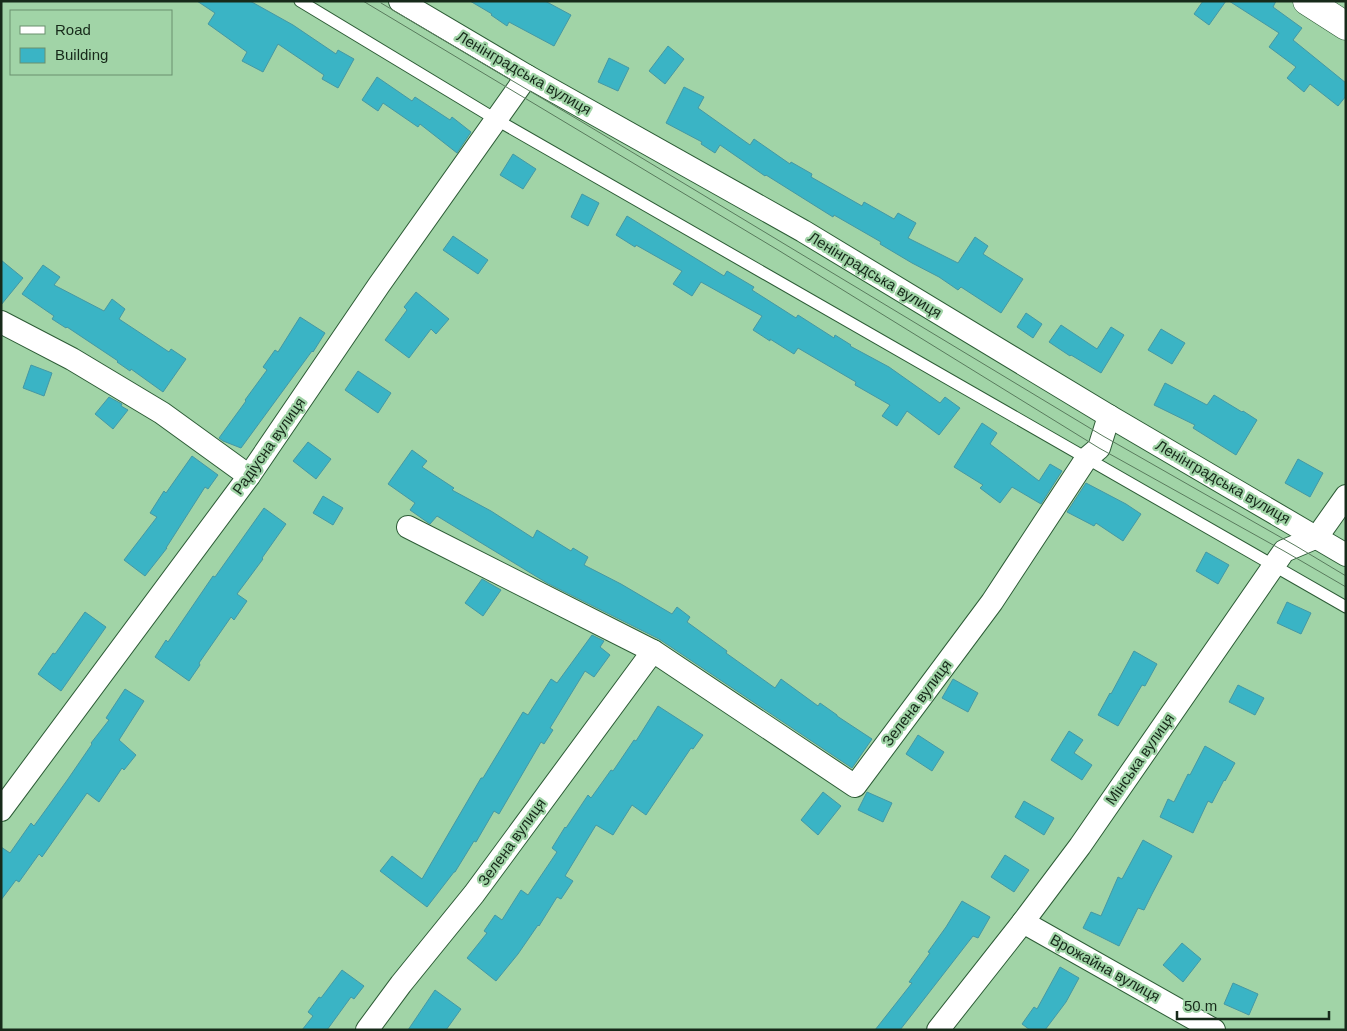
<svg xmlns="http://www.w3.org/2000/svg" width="1347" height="1031" viewBox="0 0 1347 1031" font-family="Helvetica,sans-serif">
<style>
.building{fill:#3ab4c5;stroke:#4598a4}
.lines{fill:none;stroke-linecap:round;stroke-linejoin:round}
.service-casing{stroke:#2d5c36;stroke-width:13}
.minor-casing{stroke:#2d5c36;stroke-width:24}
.tertiary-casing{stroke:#2d5c36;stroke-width:29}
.service{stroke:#fff;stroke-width:11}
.minor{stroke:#fff;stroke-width:22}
.tertiary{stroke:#fff;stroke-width:28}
.tram{stroke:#597b5d;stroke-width:1}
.labels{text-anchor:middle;stroke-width:4.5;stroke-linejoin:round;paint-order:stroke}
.street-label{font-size:15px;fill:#172a1a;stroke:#a1d4a7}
</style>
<rect width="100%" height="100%" fill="#a1d4a7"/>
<g class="building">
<polygon points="197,1 250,1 293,25 336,54 338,50 354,59 338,88 322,79 324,75 278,44 263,72 242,61 247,52 208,24 215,13"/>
<polygon points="470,1 545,1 571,15 554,46 509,22 507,26 491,15 492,14"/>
<polygon points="1203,1 1226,1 1209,25 1194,14"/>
<polygon points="1229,1 1276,1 1273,7 1302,28 1293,40 1346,83 1346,96 1338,106 1310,84 1304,92 1287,78 1296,67 1269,47 1279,33"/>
<polygon points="668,46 684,59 665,84 649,71"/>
<polygon points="609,58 629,68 618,91 598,82"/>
<polygon points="377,77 412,101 415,97 450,120 452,117 471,132 457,153 420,124 418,127 383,103 378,111 362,100"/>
<polygon points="684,87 704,97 698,108 750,145 754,139 790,164 791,162 812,174 811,177 862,206 864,202 894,219 898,213 916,223 908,238 958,263 975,237 988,246 983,254 1023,279 1001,313 961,287 958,290 939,277 912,263 880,244 881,242 834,215 833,217 766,175 765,176 720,145 715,153 701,144 702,142 666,123"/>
<polygon points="513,154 536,169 523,189 500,175"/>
<polygon points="582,194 599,203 588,226 571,217"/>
<polygon points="627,216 724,276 727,271 754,287 752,290 796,318 798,315 834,338 835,335 851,345 850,346 889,367 940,403 945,397 960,408 939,435 907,411 897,426 882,416 890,405 855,385 856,382 798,348 794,354 770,339 770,341 753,330 762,316 701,282 692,296 673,284 682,271 636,245 635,247 616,235"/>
<polygon points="453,236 488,260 478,274 443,250"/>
<polygon points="1,260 23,278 1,305"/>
<polygon points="43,265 60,277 54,285 104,311 112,299 125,309 119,319 169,352 171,349 186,359 163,392 131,369 130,371 117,362 118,361 67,327 66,328 52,319 54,316 22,294"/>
<polygon points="416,292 449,319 436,334 431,329 409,358 385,340 407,310 404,307"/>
<polygon points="1026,313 1042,324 1033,338 1017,327"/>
<polygon points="300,317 325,333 313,352 312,351 241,448 223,441 219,438 246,401 245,400 267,370 263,367 275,350 278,352"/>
<polygon points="1061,325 1097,349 1111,327 1124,335 1101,373 1071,355 1070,356 1049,342"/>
<polygon points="1161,329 1185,343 1172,364 1148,350"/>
<polygon points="31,365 52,373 44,396 23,388"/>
<polygon points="358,371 391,393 378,413 345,390"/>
<polygon points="1165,383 1207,405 1214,395 1242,412 1243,411 1257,420 1236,455 1193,428 1195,425 1154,405"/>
<polygon points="109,397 122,404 121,406 128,410 113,429 95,414"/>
<polygon points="982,423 997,433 990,444 1039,481 1050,464 1062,471 1041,504 1012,487 1000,503 980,488 983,485 954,467"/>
<polygon points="308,442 331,459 316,479 293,461"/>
<polygon points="412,450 427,461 422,467 454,488 452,490 491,511 533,538 537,530 571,551 573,548 588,557 584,565 621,584 672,614 677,607 690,617 687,622 727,651 726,653 775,688 781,679 818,706 820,703 837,715 837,716 872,739 852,768 659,639 547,583 437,516 430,524 427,522 410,510 415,503 388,484"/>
<polygon points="192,456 218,475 208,489 205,487 166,548 167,548 145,576 124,560 157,517 150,513 164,491 166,493"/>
<polygon points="1298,459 1323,473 1310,497 1285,483"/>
<polygon points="1086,483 1126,504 1141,514 1123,541 1096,523 1094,526 1067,512"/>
<polygon points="323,496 343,508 333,525 313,513"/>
<polygon points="264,508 286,524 262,558 263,559 237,594 247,601 234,620 231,617 199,663 200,665 189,681 155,657 166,640 168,642 213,576 215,577"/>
<polygon points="1206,552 1229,565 1218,584 1196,571"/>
<polygon points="482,579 501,590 483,616 465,603"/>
<polygon points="1287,602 1311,613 1301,634 1277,623"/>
<polygon points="85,612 106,627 61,691 38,674 53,653 55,654"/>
<polygon points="592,635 604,641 600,647 610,655 594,677 585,671 550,728 553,730 544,744 541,742 499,814 494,811 476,842 474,841 455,872 454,872 427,907 380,871 392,856 422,879 481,778 483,778 523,712 528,715 551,679 557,683"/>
<polygon points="1134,651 1157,664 1145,686 1142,685 1118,726 1098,715 1110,693 1111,694"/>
<polygon points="953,679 978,693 968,712 942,698"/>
<polygon points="1238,685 1264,698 1255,715 1229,702"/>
<polygon points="125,689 144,701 119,740 136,755 124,770 122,768 99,802 87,793 42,857 39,854 19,882 16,880 1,900 1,847 10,853 31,823 34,826 68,779 92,744 91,743 109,720 106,718"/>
<polygon points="658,706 703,735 693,749 691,748 646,815 632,805 613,835 596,825 565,876 573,881 561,899 557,897 539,926 538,925 518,954 496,981 467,958 487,933 484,931 495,915 502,920 521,890 528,895 557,852 552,848 565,827 566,828 588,795 591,798 611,770 613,771 634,740 636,741"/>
<polygon points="1069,731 1083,740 1074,753 1092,765 1082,780 1051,760"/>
<polygon points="918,735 944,752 932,771 906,754"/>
<polygon points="1205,746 1235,763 1225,781 1224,780 1212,803 1208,801 1193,833 1160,817 1168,799 1174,802 1188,774 1190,775"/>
<polygon points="823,792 841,806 818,835 801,820"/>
<polygon points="867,792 892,803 883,822 858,810"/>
<polygon points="1024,801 1054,818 1044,835 1015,817"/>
<polygon points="1143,840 1172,856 1152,894 1144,910 1138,908 1119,946 1083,928 1091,912 1101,916 1118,877 1122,879"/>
<polygon points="1005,855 1029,870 1014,892 991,877"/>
<polygon points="962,901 990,917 978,938 973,936 900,1030 875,1030 912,983 909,982 930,953 928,952 946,927"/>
<polygon points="1182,943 1201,959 1183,982 1163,965"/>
<polygon points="1060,967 1079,978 1066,1002 1045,1030 1030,1030 1022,1024 1034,1007 1037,1009"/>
<polygon points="342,970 364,986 354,999 351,997 327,1030 302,1030 313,1016 308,1012 319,997 321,998"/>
<polygon points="1233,983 1258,994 1249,1015 1224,1004"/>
<polygon points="435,990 461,1009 446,1030 408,1030"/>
</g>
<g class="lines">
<defs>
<polyline id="service" points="300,1 497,120 1346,607"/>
<g id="minor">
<polyline points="400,1 527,76 803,231 1109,416 1346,555"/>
<polyline points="1,322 72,359 162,413 249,476"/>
<polyline points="408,527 653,651"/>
<polyline points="1,810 249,476 379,285 527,76"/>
<polyline points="1023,922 1214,1030"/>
<polyline points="367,1030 401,984 474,894 653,651 855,786 992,602 1086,459 1099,448 1109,416"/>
<polyline points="938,1030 1023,922 1080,846 1284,551 1317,537 1346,496"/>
</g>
<polyline id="tertiary" points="1307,1 1346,26"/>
</defs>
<use href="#service" class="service-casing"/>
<use href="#minor" class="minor-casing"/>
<use href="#tertiary" class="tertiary-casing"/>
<use href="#service" class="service"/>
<use href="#minor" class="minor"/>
<use href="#tertiary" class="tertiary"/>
<g class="tram">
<polyline points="363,1 778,250 1099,448 1284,551 1346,587"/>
<polyline points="381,3 582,122 1103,436 1296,546 1346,576"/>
</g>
</g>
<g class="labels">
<g class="street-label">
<text transform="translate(524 73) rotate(30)" y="5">Ленінградська вулиця</text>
<text transform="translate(875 275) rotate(31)" y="5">Ленінградська вулиця</text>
<text transform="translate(269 446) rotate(-55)" y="5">Радіусна вулиця</text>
<text transform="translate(1223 482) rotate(30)" y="5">Ленінградська вулиця</text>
<text transform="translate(917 703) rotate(-53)" y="5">Зелена вулиця</text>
<text transform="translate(1140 759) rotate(-55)" y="5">Мінська вулиця</text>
<text transform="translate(512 842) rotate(-54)" y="5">Зелена вулиця</text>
<text transform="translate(1105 968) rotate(29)" y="5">Врожайна вулиця</text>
</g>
</g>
<rect width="1347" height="1031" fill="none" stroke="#172a1a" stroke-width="5"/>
<rect x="10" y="10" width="162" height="65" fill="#a1d4a7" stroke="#6a906f"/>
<rect x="20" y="26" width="25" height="8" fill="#ffffff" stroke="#6a906f"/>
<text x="55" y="35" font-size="15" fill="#172a1a">Road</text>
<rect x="20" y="48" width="25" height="15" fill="#3ab4c5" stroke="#6a906f"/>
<text x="55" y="60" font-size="15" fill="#172a1a">Building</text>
<path d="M1177 1011v8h152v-8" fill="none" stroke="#172a1a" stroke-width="2.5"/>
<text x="1184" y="1011" font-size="15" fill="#172a1a" stroke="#a1d4a7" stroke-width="4" paint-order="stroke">50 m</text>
</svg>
